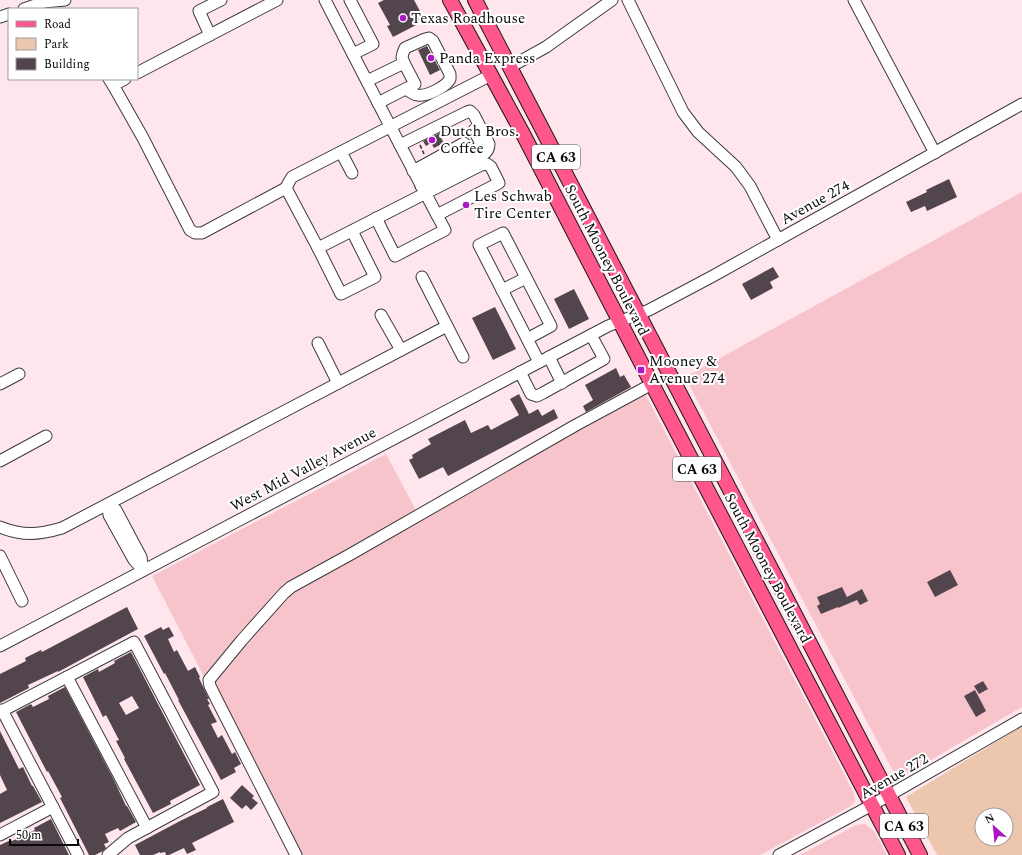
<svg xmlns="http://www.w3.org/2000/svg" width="1022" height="855" viewBox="0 0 1022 855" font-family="Spectral,serif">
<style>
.farmland{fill:#f7c4cc}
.green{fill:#ecc6ad;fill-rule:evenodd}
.building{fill:#53454e;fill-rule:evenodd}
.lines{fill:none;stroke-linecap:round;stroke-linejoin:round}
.minor-casing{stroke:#3c3c3c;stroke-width:13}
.major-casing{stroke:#1a1a1a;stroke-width:16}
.path{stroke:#2b2b2b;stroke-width:1.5;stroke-dasharray:4 2;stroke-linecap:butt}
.minor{stroke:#fff;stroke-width:11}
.major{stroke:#ff568c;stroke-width:14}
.poi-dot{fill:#ae17c4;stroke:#fff;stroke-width:1.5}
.labels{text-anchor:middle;stroke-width:4;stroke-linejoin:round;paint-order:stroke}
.shield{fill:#fff;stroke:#535353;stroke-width:1}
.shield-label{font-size:14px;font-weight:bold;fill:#090909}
.poi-label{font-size:15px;fill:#090909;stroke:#fff;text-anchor:start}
.street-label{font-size:15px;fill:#090909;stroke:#fff}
</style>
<rect width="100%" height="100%" fill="#ffe6ed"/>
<g class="farmland">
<polygon points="1022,192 1022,707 903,776 893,771 685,377"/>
<polygon points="641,386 854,793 855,802 849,807 760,855 296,855 152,576 386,454 417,512"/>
<polygon points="865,824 874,831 887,855 800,855 856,825"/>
</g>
<path class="green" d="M1022,726V855H937L906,797ZM982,815H1006V839H982Z"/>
<g class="building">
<polygon points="384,0 414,0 421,13 418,14 422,22 393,37 387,26 390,25 378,3"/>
<polygon points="427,46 440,70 430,75 418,50"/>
<polygon points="440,133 442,137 441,138 444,143 434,148 431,143 426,146 423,141"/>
<polygon points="949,179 957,197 927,211 925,206 911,212 906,202 927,192 926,190"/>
<polygon points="773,267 779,277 770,282 773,288 751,300 742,284"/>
<polygon points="574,289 589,319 569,329 554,299"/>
<polygon points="495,307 516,349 493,360 472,318"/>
<polygon points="616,368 620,377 624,375 631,387 586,412 583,406 593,400 585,385"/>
<polygon points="519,394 529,414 538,409 542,416 554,409 558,418 448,476 443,467 419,479 409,460 413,458 412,455 431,444 428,439 465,420 471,433 488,425 491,430 519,415 510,399"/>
<polygon points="950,570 958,585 935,597 927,582"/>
<polygon points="842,587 847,597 862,589 868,601 860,605 857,600 838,608 838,607 821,614 817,606 820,604 817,597"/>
<polygon points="127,607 138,629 58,672 58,671 28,685 29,688 0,703 0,674 26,661 25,658 41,650 42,652"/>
<polygon points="161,627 163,630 169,627 174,636 168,639 174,652 177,650 188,671 195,667 200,677 199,678 209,699 207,699 210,704 208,705 217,722 211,724 218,738 222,735 232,754 235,752 241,764 234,768 236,772 221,780 178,700 179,700 165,673 164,674 144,636"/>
<path d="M131,652L200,785L170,801L171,804L153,813L124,759L125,758L116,741L119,740L106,715L103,717L83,677L98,669L99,672L115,663L114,661ZM132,696L139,708L126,715L119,703Z"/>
<polygon points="983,681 988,689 979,694 974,686"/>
<polygon points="65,687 114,780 126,806 127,806 136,822 120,831 118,828 105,834 109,842 104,844 106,848 103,851 95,855 89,855 60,798 62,797 48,771 47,772 16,712 31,704 33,707 49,699 48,696"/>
<polygon points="975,690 986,711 976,717 964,696"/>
<polygon points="0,731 19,769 23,767 32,786 33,786 42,802 0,823 0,794 7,790 0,775"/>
<polygon points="242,785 254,796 252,798 258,803 251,810 246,805 242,809 230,798"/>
<polygon points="223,799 234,822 192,843 196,850 187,854 184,848 169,855 166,855 165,852 160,853 160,852 153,855 140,855 135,845 180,821 207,808 207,807"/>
<polygon points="51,819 69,855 0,855 0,845 11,840 12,841 35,830 34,828"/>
</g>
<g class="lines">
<defs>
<g id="minor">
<path d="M325,0C362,72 399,144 437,215L499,183L491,167L487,164L481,165C427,192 373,220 318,248L286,188L289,182L292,177L491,75"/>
<polyline points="350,0 373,44 353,54"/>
<polyline points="628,0 683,112 698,132 736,167 750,186 778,240"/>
<polyline points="854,0 935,153"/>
<polyline points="24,9 44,2 65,0"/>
<polyline points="0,17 9,14"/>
<polyline points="210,35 199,11 221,0"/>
<path d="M404,63L402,57L403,53L405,48L425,39L429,38L433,41L450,74V79C446,87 426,97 417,95C413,94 409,91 406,89"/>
<polyline points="510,67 546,47 612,0"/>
<polyline points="137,73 277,0"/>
<polyline points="109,79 113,85 125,79"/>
<polyline points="367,81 404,63 415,84 378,103"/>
<polyline points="113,85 143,138 190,230 195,233 202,233 286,188"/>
<path d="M400,145L467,112L470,111L474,115L489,144C489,149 488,151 484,154L421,186"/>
<polyline points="341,152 352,173"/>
<polyline points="413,171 464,143"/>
<polyline points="418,178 478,148 480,145 480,142 474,130"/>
<polyline points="376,218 395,256 445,230 437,215"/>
<polyline points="318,248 341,294 375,277 352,231"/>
<polyline points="422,277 447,326"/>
<polyline points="502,290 526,278"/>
<polyline points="381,315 401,350"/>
<polyline points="527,339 551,326 503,233 479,245 539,362"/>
<polyline points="318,343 338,383"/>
<polyline points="549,357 562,383"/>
<polyline points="520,372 531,394 537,396 543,393 604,359 591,335"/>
<polyline points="0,384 19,374"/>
<polyline points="0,461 46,436"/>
<polyline points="108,505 116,510 141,557 143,570"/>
<polyline points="108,505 109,515 134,560 143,570"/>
<path d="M0,527C23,536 38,535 62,528L447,326L463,357"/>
<polyline points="0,556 22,601"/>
<polyline points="0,646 608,326 649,310 713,276 1022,104"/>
<polyline points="67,677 147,828"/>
<polyline points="2,710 78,855"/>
<polyline points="0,712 134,642 213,792 128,838 108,855"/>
<polyline points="0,835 53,807"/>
<polyline points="296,855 219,704 210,686 209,680 242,640 284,593 291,587 351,554 576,425 652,384"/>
<polyline points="779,855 872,805 1022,719"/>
</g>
<g id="major">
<polyline points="450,0 522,132 652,384 898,855"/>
<polyline points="475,0 920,855"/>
</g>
</defs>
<use href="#minor" class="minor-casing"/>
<use href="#major" class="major-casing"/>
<polyline class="path" points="420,145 424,154"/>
<use href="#minor" class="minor"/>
<use href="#major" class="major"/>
</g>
<g class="poi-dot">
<circle cx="403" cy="18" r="4"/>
<circle cx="431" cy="58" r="4"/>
<circle cx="432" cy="140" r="4"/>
<circle cx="466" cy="205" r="4"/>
<rect x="637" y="366" width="8" height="8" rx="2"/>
</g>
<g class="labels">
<g class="shield">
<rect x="532" y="145" width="48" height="24" rx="3"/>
<rect x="673" y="457" width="48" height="24" rx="3"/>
<rect x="880" y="814" width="48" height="24" rx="3"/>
</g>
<g class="shield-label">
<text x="556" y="162">CA 63</text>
<text x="697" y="474">CA 63</text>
<text x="904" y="831">CA 63</text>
</g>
<g class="poi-label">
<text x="411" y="23">Texas Roadhouse</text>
<text x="439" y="63">Panda Express</text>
<text x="440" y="136">Dutch Bros.<tspan x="440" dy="17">Coffee</tspan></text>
<text x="474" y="201">Les Schwab<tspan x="474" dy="17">Tire Center</tspan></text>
<text x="649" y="366">Mooney &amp;<tspan x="649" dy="17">Avenue 274</tspan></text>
</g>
<g class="street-label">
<text transform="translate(815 202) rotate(-29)" y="5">Avenue 274</text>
<text transform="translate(607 260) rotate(63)" y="5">South Mooney Boulevard</text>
<text transform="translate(303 469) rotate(-28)" y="5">West Mid Valley Avenue</text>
<text transform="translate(768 568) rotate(62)" y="5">South Mooney Boulevard</text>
<text transform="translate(894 776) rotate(-30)" y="5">Avenue 272</text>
</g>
</g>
<rect x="8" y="8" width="130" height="72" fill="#ffffff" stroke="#9d9d9d"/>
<rect x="16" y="21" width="20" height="6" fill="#ff568c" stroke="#9d9d9d"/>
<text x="44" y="28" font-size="12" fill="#090909">Road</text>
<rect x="16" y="38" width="20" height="12" fill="#ecc6ad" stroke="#9d9d9d"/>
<text x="44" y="48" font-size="12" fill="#090909">Park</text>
<rect x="16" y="58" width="20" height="12" fill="#53454e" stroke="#9d9d9d"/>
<text x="44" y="68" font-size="12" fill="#090909">Building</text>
<g transform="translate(994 827) rotate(333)"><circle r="19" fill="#ffffff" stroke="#9d9d9d"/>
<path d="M0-3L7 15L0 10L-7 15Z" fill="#ae17c4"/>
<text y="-6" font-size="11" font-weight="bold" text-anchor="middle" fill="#090909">N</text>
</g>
<path d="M10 839v6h68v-6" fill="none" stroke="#090909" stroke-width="2"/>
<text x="16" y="839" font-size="12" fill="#090909" stroke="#ffffff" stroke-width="3" paint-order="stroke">50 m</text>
</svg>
